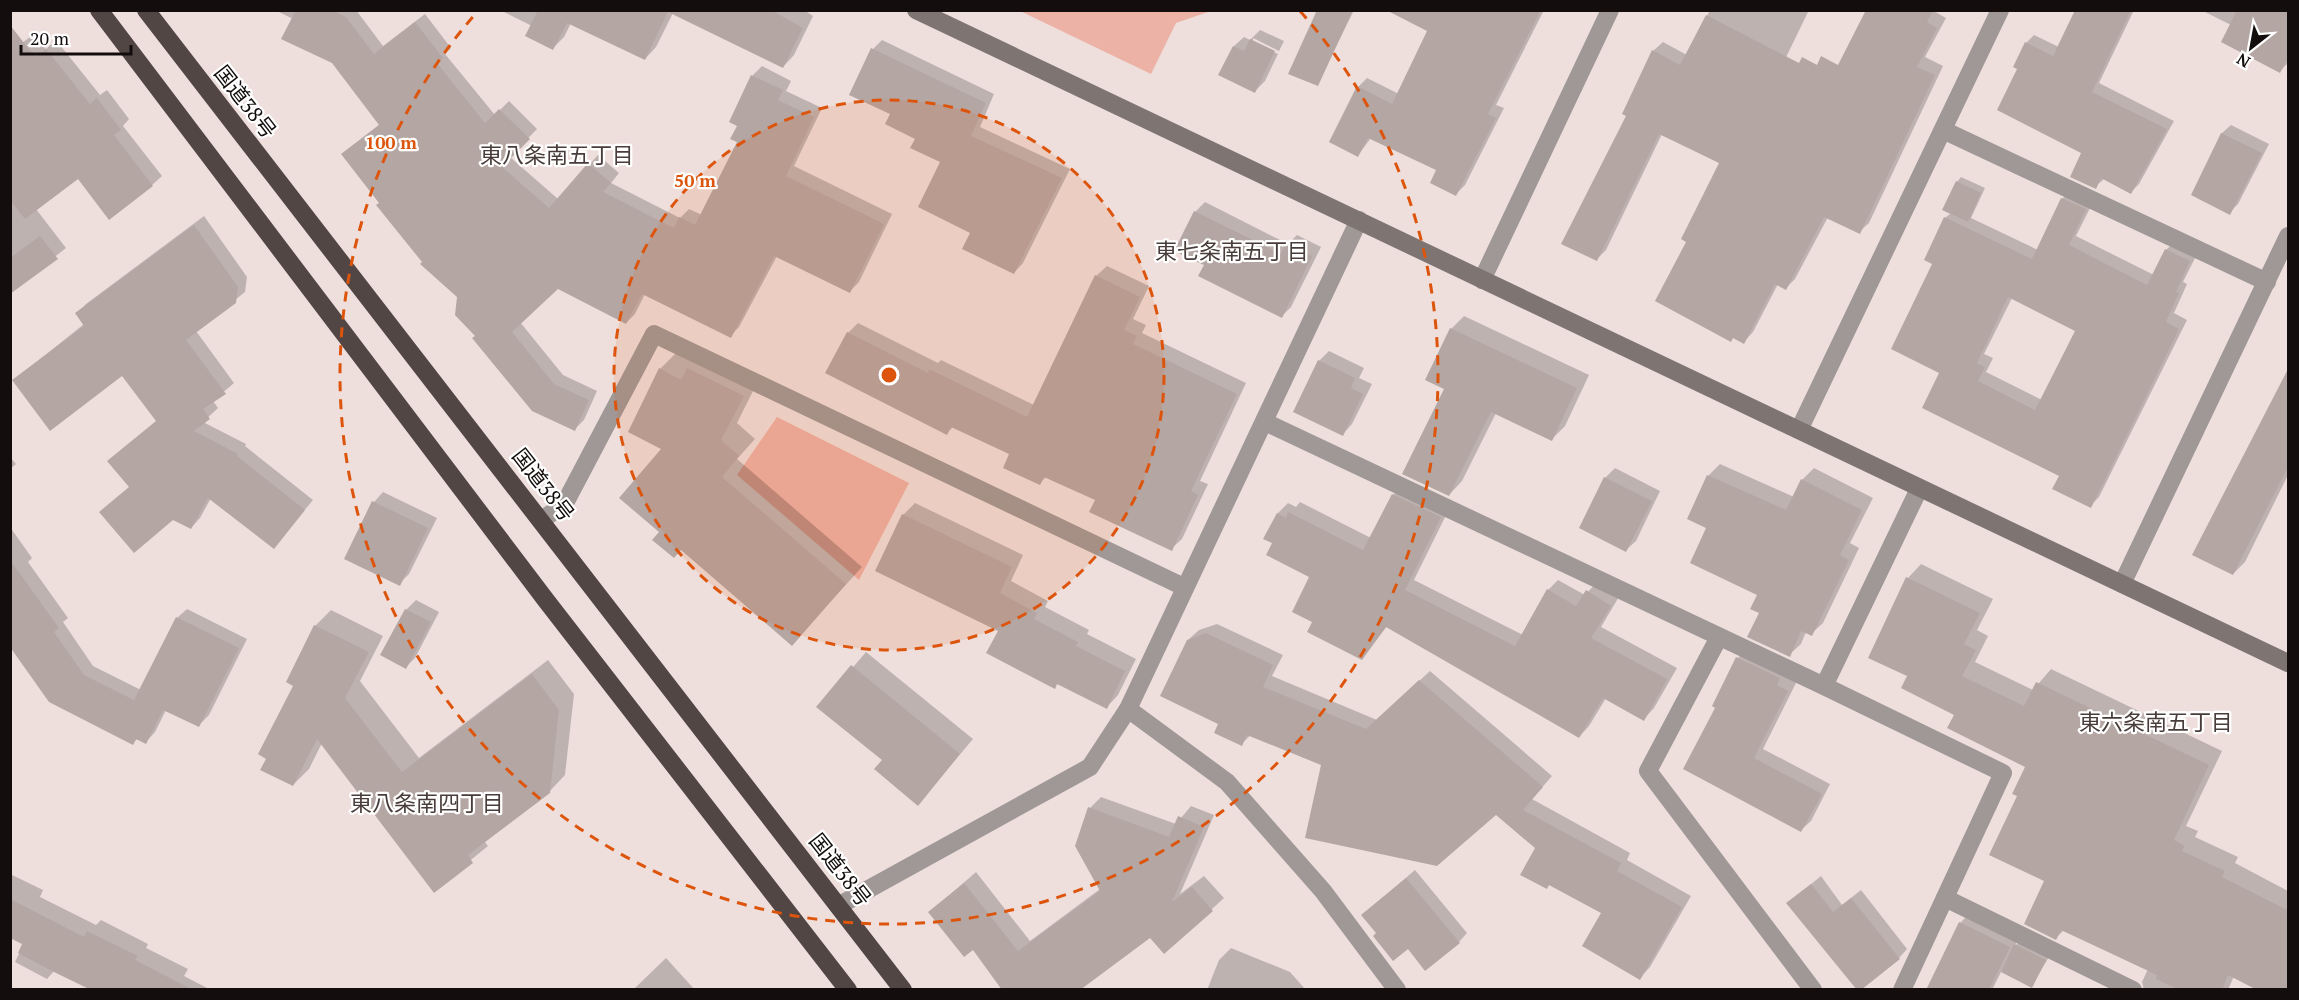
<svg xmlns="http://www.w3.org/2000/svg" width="2299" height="1000" viewBox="0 0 2299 1000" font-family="'PT Serif','Noto Sans JP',serif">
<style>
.green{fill:#ecb2a6}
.shadow{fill:#0003;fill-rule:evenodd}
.building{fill:#b4a6a3;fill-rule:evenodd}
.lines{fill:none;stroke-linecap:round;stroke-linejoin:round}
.street{stroke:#9f9897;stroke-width:18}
.secondary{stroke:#7e7573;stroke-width:18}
.highway{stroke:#524644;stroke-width:18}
.ring{fill:none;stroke:#dd550c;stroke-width:3;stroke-dasharray:10 8}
.labels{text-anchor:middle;stroke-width:4.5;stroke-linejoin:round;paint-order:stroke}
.street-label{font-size:21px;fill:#130e0d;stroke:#fff}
.neighbourhood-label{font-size:22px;fill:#483d3a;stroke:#fff}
.centre{fill:#dd550c;stroke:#fff;stroke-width:3}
.ring-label{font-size:18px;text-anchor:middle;font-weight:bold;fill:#dd550c;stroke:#fff;stroke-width:4.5;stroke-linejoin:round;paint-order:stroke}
</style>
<rect width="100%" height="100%" fill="#eedfdc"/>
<g class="green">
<polygon points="1020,11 1020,10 1211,11 1176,23 1151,74"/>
<polygon points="777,417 909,483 859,580 737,475"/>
</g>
<g class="shadow">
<polygon points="275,10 356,10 383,46 425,14 451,48 445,54 495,115 509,101 537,129 510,157 558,199 598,155 619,173 611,183 680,218 689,209 702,215 739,142 739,125 731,121 753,75 762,66 791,81 786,91 822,108 794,166 892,214 859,282 850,291 777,256 739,327 730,336 645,294 635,314 626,323 558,288 520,322 563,375 597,391 584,420 575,429 458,297 424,262 343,154 380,124 333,62 293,19"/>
<polygon points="500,10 804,10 813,16 794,55 783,67 673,13 656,47 645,59 571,23 564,37 553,48 532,26"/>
<polygon points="1319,10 1354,10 1317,85"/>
<polygon points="1389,10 1544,10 1496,105 1504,108 1465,185 1456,194 1438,170 1371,138 1358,155 1358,87 1367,78 1399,94 1429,30"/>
<polygon points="1710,10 1809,10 1756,119 1932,10 1946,18 1925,57 1943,66 1869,223 1859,232 1828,217 1795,279 1786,288 1778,284 1753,332 1744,342 1688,241 1721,162 1662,134 1606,250 1597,259 1628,116 1653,51 1663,42 1687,55"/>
<polygon points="2077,10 2134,10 2099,83 2174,121 2139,184 2131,192 2104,179 2095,187 2083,152 2019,69 2026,43 2034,35 2059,47"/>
<polygon points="2201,10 2288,10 2288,63 2280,71 2231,25"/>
<polygon points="1260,30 1284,41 1279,51 1253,38 1253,42 1278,54 1265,81 1255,91 1234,46 1244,37 1250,40"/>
<polygon points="34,34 46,49 56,40 100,95 107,90 129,119 123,126 162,176 152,185 78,177 36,209 66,248 10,292 10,52"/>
<polygon points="882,40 994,94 980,127 1070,169 1023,263 1014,273 972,232 942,161 892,114 873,49"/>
<polygon points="2231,125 2269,144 2238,204 2229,213 2193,194 2222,133"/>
<path d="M1961,177L1985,188L1971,218L2038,250L2062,199L2071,190L2094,200L2076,236L2154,275L2166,250L2175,241L2198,252L2183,282L2187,284L2174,313L2187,320L2099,497L2090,506L2061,476L1941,372L1934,263L1945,218L1951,213L1957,182ZM2012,298L2077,331L2042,400L1986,372L1993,358L1984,354Z"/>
<polygon points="1205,202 1288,244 1297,235 1321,247 1291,307 1282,316 1206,265 1195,212"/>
<polygon points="204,216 247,277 245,292 196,331 234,383 213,401 218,408 203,422 246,444 245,446 313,500 274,547 211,498 200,518 191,528 130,487 157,420 122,374 14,380 84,324 77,314 86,304"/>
<polygon points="1107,266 1149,286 1133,319 1146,325 1142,333 1246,383 1200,481 1208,484 1182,539 1171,549 1097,499 1047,476 1040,483 1011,454 954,426 947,433 848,333 858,323 938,363 941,360 1034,405 1096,276"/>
<polygon points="1464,316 1589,375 1565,426 1552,439 1496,413 1462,481 1449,495 1446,388 1451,329"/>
<polygon points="1329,351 1364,368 1359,378 1372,384 1352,424 1343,434 1319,361"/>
<polygon points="676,353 759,379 737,423 755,439 737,459 862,567 792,644 661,532 664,448 660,369"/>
<polygon points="2288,378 2288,475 2245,562 2233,574"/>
<polygon points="10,457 16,464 10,469"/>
<polygon points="1720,464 1794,497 1802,480 1814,468 1873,498 1850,543 1859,548 1823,623 1811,634 1806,632 1801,644 1789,655 1761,612 1759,595 1708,527 1689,518 1709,475"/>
<polygon points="1615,468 1660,491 1636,541 1626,550 1605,478"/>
<polygon points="1403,485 1450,507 1414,580 1523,635 1548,590 1558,580 1585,595 1598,581 1620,595 1601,627 1677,668 1654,708 1644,719 1606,698 1589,726 1579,737 1387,626 1361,659 1314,622 1311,576 1274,543 1265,538 1278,513 1288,503 1296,507 1300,502 1371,538 1393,495"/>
<polygon points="383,492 437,518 409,574 399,584 374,502"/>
<polygon points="915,503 1023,555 1011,581 1048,601 1045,607 1089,630 1087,634 1136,659 1118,695 1107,707 1058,683 1054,687 903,515"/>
<polygon points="10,527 32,558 28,562 68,618 63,622 93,666 141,690 177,618 187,609 247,639 209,715 199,725 166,710 155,732 146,742 138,738 133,743 10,646"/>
<polygon points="1921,564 1993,599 1977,630 1988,636 1975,662 2033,690 2051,669 2222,751 2186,826 2198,831 2195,837 2238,857 2235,863 2288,891 2288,990 2234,976 2228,990 2144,990 2142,982 2148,969 2064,930 2056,938 2046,881 2019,796 2027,766 1909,676 1908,578"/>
<polygon points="416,600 439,612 415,658 406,667 406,610"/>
<polygon points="331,610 383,636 360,681 419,758 548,660 574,694 565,775 549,792 484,841 488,846 434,890 322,743 309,769 293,785 268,758 295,685 288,682 315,626"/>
<polygon points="1217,624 1283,655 1272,676 1377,720 1430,671 1552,776 1532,799 1630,853 1627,860 1691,896 1650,967 1640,978 1603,913 1550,884 1536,847 1496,813 1323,764 1251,735 1241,744 1220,724 1188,640 1199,630"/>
<polygon points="1747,648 1797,681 1763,749 1830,784 1811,821 1801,830 1717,707 1738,658"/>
<polygon points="866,652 973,739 918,804 884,760 819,707"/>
<polygon points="1101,797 1176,824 1191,806 1214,815 1180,894 1204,876 1224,898 1165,952 1151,936 1077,990 973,948 930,912 976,872 1030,941 1100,889 1090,808"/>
<polygon points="1415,870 1467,933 1459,942 1408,947 1378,933 1372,907"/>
<polygon points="10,874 43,890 40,897 96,925 101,920 148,944 146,948 188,969 184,976 211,990 95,990 55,970 47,979 15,962 24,943 10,936"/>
<polygon points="1821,876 1842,905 1861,890 1907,949 1899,958 1789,902"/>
<polygon points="1970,913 2019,937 2015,946 2020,941 2050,955 2032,986 2002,970 1992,990 1927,990 1960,923"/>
<polygon points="1231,948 1290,972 1306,990 1207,990 1219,960"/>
<polygon points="666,958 695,990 633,990 636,987"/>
</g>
<g class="building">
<polygon points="296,10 332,10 346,17 374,54 415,22 443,58 437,63 485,123 499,109 530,139 502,167 549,208 588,163 611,183 603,192 674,228 679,217 695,225 737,142 730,139 737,126 729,122 751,75 783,90 778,100 814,117 786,176 884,224 850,293 774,256 731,338 642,294 626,324 558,289 512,332 554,384 589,400 575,431 532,411 472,338 475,336 455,315 457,297 420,264 422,262 376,205 379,203 341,154 379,125 332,63 281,39"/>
<polygon points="538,10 771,10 803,28 783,68 668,12 645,60 567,23 553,50 525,36"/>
<polygon points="1317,10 1353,10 1318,86 1288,74"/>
<polygon points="1386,10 1541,10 1488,114 1496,118 1456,196 1430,183 1436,170 1368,138 1358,157 1329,142 1357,86 1392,104 1427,31"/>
<polygon points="1866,10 1933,10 1927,22 1937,28 1917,67 1935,75 1860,234 1824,217 1786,290 1775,284 1744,344 1733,338 1731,342 1655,301 1686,242 1681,239 1719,163 1659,134 1597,261 1561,244 1626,116 1622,114 1652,50 1680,65 1706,15 1799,63 1802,57 1817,65 1821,56 1838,65"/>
<polygon points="2075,10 2131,10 2092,92 2167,129 2131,194 2101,178 2096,189 2070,177 2081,153 1997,110 2017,69 2013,67 2025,42 2053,56"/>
<polygon points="2237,10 2289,10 2289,56 2280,73 2221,42"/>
<polygon points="10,25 35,57 46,49 90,104 97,98 121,130 114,135 153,186 109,220 78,179 25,219 10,200"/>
<polygon points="1250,39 1275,51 1255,93 1218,75 1233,46 1244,51"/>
<polygon points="871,48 986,103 971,136 1062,178 1014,274 962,249 970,233 918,207 940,162 910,148 915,139 885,124 890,114 849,95"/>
<polygon points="2221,133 2262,153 2230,215 2191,195"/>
<polygon points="1956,181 1981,193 1968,222 1942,210"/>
<path d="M2061,198L2086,209L2069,245L2147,285L2165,249L2190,261L2176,292L2179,293L2166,322L2179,329L2091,508L2052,489L2059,476L1922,408L1939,373L1891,349L1932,264L1924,260L1944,217L2032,259ZM2008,297L2075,331L2035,410L1978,381L1985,367L1977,363Z"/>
<polygon points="1194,211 1281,254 1286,243 1312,256 1282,318 1198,276 1204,265 1174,251"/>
<polygon points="194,225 238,287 236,303 186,340 226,394 203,409 210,419 194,431 238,454 237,456 305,510 274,549 208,498 191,529 173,520 134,553 99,512 129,487 107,461 156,421 122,376 50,431 12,380 84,326 75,313"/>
<polygon points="40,236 58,259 10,294 10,258"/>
<polygon points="1095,275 1140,297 1124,330 1137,336 1133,344 1237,394 1191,491 1198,495 1172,551 1089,512 1095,500 1044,477 1040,485 1003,468 1009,454 951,427 947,435 825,373 847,332 928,373 929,369 1027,417"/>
<polygon points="1450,328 1577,388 1552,441 1491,412 1449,496 1402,474 1444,389 1425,380"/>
<polygon points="1318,360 1355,378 1351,388 1363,394 1343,436 1293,412"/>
<polygon points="2289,367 2289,465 2233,575 2192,555"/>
<polygon points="659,368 681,380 687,368 744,396 721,440 739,456 722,477 846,584 792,646 681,550 674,558 652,540 659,532 619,498 661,449 628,432"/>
<polygon points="1707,475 1786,510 1801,479 1862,510 1840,555 1849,560 1812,636 1801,631 1790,657 1747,637 1759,613 1750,609 1757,595 1690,563 1706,528 1687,519"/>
<polygon points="1604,477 1652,501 1626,552 1579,528"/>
<polygon points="1392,494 1441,517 1405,590 1515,646 1547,589 1576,606 1586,590 1611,606 1591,638 1667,679 1644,721 1603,698 1579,738 1386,627 1362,660 1307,632 1312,622 1292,612 1309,577 1266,555 1272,543 1263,539 1277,513 1286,518 1288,512 1363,550"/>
<polygon points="372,501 428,528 400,586 344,559"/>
<polygon points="902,514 1012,567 1000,593 1037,613 1034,619 1078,642 1076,646 1125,671 1107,709 1057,684 1055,689 986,653 998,631 875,571"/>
<polygon points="10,560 59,628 54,632 84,675 134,700 176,617 239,648 199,727 163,710 146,744 136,739 133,745 49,702 10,647"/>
<polygon points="1906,577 1980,613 1964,644 1976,650 1962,676 2024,706 2036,682 2209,765 2174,840 2185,846 2182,851 2225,871 2222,877 2289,911 2289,990 2257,990 2228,975 2222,990 2179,990 2156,979 2157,975 2061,930 2056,940 2024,924 2044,881 1989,855 2017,796 2012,794 2025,767 1947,728 1954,715 1901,688 1907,676 1868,658"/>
<polygon points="405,609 431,622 406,669 380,655"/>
<polygon points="314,625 369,652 345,698 402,772 532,674 559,710 550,793 468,855 473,863 434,893 317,739 293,786 260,770 266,759 258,754 293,686 286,682"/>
<polygon points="1206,633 1273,665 1263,687 1366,729 1419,680 1543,787 1523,810 1621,863 1617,871 1682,907 1640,980 1582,946 1601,913 1549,885 1547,889 1520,875 1535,848 1496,815 1437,866 1305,838 1321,765 1247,735 1242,746 1214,733 1218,724 1160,696 1187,640"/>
<polygon points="1736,657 1780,678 1777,685 1788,691 1754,758 1822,794 1801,832 1683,769 1715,708 1712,706"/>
<polygon points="851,665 960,754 918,806 874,769 882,760 816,707"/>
<polygon points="1088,807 1169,837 1178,816 1204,827 1172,902 1192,887 1213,911 1164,954 1150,938 1080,990 1002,990 973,950 964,957 928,912 964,883 1018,951 1100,891 1075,846"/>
<polygon points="1406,878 1460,943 1425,971 1408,949 1393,961 1373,936 1376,933 1361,915"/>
<polygon points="1811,884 1833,912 1851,898 1900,959 1861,990 1857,990 1786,903"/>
<polygon points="10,899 84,937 87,931 138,956 135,960 193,990 91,990 52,971 18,953 22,944 10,938"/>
<polygon points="1959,922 2010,947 1989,990 1926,990"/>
<polygon points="2014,944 2046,960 2032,988 2001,972"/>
</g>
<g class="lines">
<g class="street">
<polyline points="1943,130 2267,282"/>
<polyline points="1482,280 1610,10"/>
<polyline points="1265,422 1824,686 2003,773 1902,990"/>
<polyline points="1799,430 2000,10"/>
<polyline points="541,520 564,505 654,334 1184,587"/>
<polyline points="2122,584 2288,236"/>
<polyline points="1719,637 1648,771 1813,990"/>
<polyline points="1824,686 1919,489"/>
<polyline points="1128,709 1227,782 1323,891 1397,990"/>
<polyline points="1945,898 2133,990"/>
<polyline points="838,906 1090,767 1128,709 1359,220"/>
</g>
<polyline class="secondary" points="916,10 2288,663"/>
<g class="highway">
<polyline points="99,10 545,599 848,990"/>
<polyline points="146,10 903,990"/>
</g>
</g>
<circle cx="889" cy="375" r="275" fill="#dd550c" fill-opacity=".12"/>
<g class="ring">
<circle cx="889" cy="375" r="275"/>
<path d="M1300 11A549 549 0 1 1 478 11"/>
</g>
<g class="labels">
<g class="street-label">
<text transform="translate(245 102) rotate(52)" y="7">国道38号</text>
<text transform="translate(543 485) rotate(52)" y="7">国道38号</text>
<text transform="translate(840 870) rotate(52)" y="7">国道38号</text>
</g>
<g class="neighbourhood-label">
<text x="557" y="163">東八条南五丁目</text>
<text x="1232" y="259">東七条南五丁目</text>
<text x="2156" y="730">東六条南五丁目</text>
<text x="427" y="811">東八条南四丁目</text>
</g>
</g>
<circle cx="889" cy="375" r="9" class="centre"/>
<g class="ring-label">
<text x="391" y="149">100 m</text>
<text x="695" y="187">50 m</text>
</g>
<rect width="2299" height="1000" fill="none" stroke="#130e0d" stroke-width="24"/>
<g transform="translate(2251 48) rotate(211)" stroke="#ffffff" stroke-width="4.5" paint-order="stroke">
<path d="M0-4.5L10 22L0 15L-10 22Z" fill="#130e0d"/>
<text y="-9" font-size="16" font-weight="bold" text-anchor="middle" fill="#130e0d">N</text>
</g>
<path d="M21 45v9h110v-9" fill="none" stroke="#130e0d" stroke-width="3"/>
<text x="30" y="45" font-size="18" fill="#130e0d" stroke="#ffffff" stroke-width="4.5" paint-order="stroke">20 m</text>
</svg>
